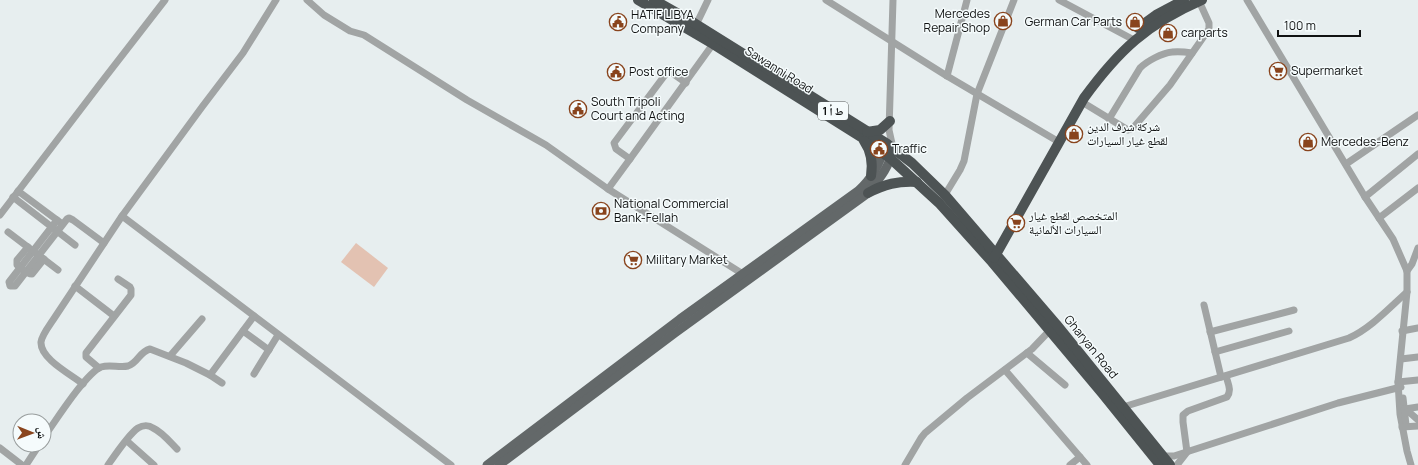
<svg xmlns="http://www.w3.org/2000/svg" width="1418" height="465" viewBox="0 0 1418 465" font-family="Manrope,'Noto Naskh Arabic',sans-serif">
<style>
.green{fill:#e3c2b2}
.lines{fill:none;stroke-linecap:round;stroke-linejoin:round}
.minor{stroke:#a1a4a4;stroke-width:7}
.major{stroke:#636869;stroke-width:9}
.highway{stroke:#4d5354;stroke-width:10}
.labels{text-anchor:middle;stroke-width:3;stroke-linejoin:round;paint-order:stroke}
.shield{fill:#f5fbfc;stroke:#555858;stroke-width:1}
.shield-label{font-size:11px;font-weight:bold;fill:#101212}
.poi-label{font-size:12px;fill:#101212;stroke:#f5fbfc;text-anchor:start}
.street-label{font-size:12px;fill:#101212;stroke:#f5fbfc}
</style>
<rect width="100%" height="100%" fill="#e7eeef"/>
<polygon class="green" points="356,243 388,268 374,287 341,262"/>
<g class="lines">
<g class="minor">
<polyline points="307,0 324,15 350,31 364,35 467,100 546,145 608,189 746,276"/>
<polyline points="826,0 947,76 1059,142"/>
<polyline points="1059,0 1134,40"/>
<polyline points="1247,0 1365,197 1393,239 1407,271 1407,292 1398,382 1400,414 1407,451 1411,465"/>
<polyline points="696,25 708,0"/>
<polyline points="947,76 967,0"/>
<polyline points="1082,102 1128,130 1133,128 1170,85 1209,29 1209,23 1199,1"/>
<path d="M1109,119L1140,68C1147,61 1162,53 1172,52C1179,51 1186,52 1192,53"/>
<polyline points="893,148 889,130 893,0"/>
<polyline points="630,159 616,149 614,143 665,75 668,72 672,73 686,83"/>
<polyline points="1346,164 1418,115"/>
<polyline points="608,189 630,159 713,44"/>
<polyline points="18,191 61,223"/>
<polyline points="13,197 75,245"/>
<polyline points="1365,197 1418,154"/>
<polyline points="943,198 960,170 964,161 977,94 1014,0"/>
<polyline points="0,215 100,84 165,0"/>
<polyline points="122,216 451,465"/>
<polyline points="1379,218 1418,188"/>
<polyline points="57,220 9,282 10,286 15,286 67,219 69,218 73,220 104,243"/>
<polyline points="8,232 58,270"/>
<path d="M28,247L17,260V265C21,268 27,274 32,274L44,259"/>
<polyline points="1407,271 1412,264 1418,248"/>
<polyline points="75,286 114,316"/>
<polyline points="1204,305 1221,377"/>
<polyline points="243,331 269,350"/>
<polyline points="1402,331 1418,328"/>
<polyline points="1210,332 1294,310"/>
<polyline points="1215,352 1289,331"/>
<polyline points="1027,353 1065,385"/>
<polyline points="170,356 202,319"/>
<polyline points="1401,359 1418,357"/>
<polyline points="99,368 86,357 86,353 131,295 131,289 130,287 118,279"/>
<polyline points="1005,370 1087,465"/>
<polyline points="254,374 278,335"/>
<polyline points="210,375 222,383"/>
<polyline points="1398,382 1418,380"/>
<path d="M83,384C72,375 40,359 41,342C42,335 49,326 53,320L122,216L202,107L243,53L276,0"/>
<polyline points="1403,398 1406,425"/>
<path d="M1123,407L1349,338C1371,328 1389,308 1407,292"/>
<polyline points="1405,409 1418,407"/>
<polyline points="1405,413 1409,412 1418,420"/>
<polyline points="1402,427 1418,426"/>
<path d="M44,437C55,422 85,374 101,367C110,364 119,368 128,366C138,363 139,352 150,349L186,363L210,375L254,316"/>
<polyline points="127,441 154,465"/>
<polyline points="0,448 22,465"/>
<polyline points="1162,456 1174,456 1338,403 1401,387"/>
<polyline points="26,465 39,445"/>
<path d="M108,465C115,455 129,434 138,428C143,425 149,425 153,428C162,432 170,442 177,449"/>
<polyline points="905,465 921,438 925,433 967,398 1032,349 1053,327"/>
<polyline points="1070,465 1080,457"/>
<path d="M1177,465L1187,452L1183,422V415L1188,411L1227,397C1232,390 1228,384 1226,376"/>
</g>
<g class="major">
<path d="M487,465L680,319L858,191C871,179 880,164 884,148"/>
<path d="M499,465L675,333L868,193C878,180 889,168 892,152"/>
</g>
<g class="highway">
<polyline points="638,0 713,44 818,110 861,137 891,159 939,203 992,262 1102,393 1160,465"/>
<polyline points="654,0 686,18 886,143 912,163 945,195 1056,324 1170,465"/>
<polyline points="1138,28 1156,15 1184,0"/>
<polyline points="867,132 880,130 890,121"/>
<path d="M864,141C871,151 873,163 871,176"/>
<path d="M868,193C884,184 898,181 917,182"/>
<path d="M994,258L1084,98C1119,50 1147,24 1202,0"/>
</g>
</g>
<defs>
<symbol id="shop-ring" viewBox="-11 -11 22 22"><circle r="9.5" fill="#f5fbfc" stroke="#89441d" stroke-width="1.5"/><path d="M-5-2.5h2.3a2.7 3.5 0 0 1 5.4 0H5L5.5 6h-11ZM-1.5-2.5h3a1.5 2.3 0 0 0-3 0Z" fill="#89441d"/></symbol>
<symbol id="civic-ring" viewBox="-11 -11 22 22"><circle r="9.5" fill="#f5fbfc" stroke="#89441d" stroke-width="1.5"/><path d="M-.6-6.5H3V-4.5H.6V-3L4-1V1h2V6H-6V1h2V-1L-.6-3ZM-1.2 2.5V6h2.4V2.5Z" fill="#89441d"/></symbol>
<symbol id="supermarket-ring" viewBox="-11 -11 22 22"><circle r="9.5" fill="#f5fbfc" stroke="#89441d" stroke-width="1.5"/><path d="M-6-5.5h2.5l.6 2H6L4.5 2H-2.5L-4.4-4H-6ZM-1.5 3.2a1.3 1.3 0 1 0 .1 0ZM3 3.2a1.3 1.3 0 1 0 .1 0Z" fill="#89441d"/></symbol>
<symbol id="bank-ring" viewBox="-11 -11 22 22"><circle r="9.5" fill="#f5fbfc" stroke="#89441d" stroke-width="1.5"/><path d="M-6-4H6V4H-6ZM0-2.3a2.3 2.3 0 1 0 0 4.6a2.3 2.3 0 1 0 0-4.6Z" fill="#89441d"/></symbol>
</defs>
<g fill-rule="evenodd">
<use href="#shop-ring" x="993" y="11" width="20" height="20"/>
<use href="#civic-ring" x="608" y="12" width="20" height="20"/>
<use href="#shop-ring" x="1125" y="12" width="20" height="20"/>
<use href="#shop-ring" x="1158" y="23" width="20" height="20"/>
<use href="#supermarket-ring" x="1268" y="61" width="20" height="20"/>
<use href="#civic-ring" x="606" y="62" width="20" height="20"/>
<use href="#civic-ring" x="568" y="99" width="20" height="20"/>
<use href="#shop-ring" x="1064" y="124" width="20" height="20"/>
<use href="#shop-ring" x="1298" y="132" width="20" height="20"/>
<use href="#civic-ring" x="869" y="139" width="20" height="20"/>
<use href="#bank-ring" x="591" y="201" width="20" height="20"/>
<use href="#supermarket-ring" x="1006" y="213" width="20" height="20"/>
<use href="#supermarket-ring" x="623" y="250" width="20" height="20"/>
</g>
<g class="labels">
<rect class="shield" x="818" y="102" width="30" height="18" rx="3"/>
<g class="shield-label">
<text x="833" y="115">ط أ 1</text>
</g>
<g class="poi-label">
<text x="990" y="18" text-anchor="end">Mercedes<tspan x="990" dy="14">Repair Shop</tspan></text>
<text x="631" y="19">HATIF LIBYA<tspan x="631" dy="14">Company</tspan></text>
<text x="1122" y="26" text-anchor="end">German Car Parts</text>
<text x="1181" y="37">carparts</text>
<text x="1291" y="75">Supermarket</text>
<text x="629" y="76">Post office</text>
<text x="591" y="106">South Tripoli<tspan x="591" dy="14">Court and Acting</tspan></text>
<text x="1087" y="131">شركة شرف الدين<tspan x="1087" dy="14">لقطع غيار السيارات</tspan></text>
<text x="1321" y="146">Mercedes-Benz</text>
<text x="892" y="153">Traffic</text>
<text x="614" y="208">National Commercial<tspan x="614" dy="14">Bank-Fellah</tspan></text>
<text x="1029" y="220">المتخصص لقطع غيار<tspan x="1029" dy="14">السيارات الألمانية</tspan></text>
<text x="646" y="264">Military Market</text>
</g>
<g class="street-label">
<text transform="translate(779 70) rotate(32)" y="4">Sawanni Road</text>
<text transform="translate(1091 347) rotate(51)" y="4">Gharyan Road</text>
</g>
</g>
<g transform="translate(32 433) rotate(91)"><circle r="19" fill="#f5fbfc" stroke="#999e9e"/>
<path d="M0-3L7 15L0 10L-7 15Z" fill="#89441d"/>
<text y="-6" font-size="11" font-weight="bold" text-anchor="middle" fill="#101212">ش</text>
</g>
<path d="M1278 30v6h82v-6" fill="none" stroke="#101212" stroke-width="2"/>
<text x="1284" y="30" font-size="12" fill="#101212" stroke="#f5fbfc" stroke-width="3" paint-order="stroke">100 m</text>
</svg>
